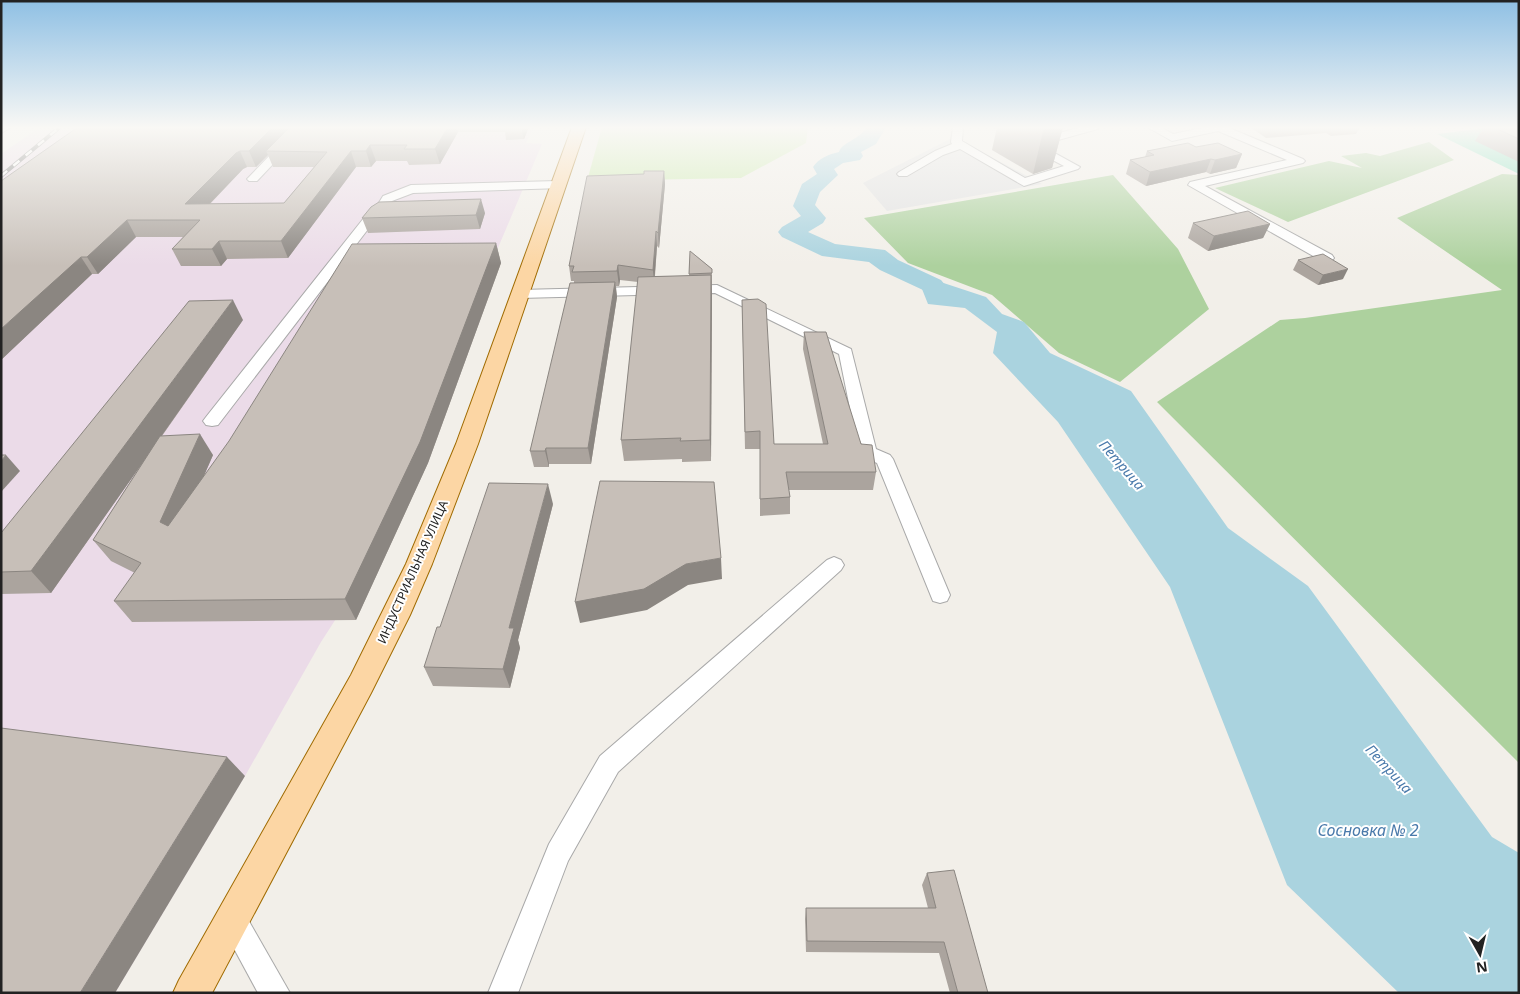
<svg xmlns="http://www.w3.org/2000/svg" width="1520" height="994" viewBox="0 0 1520 994" font-family="'Noto Sans',sans-serif">
<style>
.industrial{fill:#ebdbe8}
.grass{fill:#cdebb0}
.forest{fill:#add19e}
.pitch{fill:#88e0be}
.parking{fill:#e2e2e2}
.water{fill:#aad3df}
.lines{fill:none;stroke-linecap:round;stroke-linejoin:round}
.river{fill:#aad3df;fill-rule:evenodd}
.minor-casing{stroke:#a9a9a9;stroke-width:2}
.major-casing{stroke:#a06b00;stroke-width:2}
.minor{fill:#fff;fill-rule:evenodd}
.major{fill:#fcd6a4;fill-rule:evenodd}
.rail-casing{stroke:#707070;stroke-width:4}
.rail{stroke:#fff;stroke-width:2.5;stroke-dasharray:8;stroke-linecap:butt}
.wall{fill:#aba49e;fill-rule:evenodd}
.shaded-wall{fill:#8b8681}
.building{fill:#c7bfb8;stroke:#8b8681}
.labels{text-anchor:middle;stroke-width:4;stroke-linejoin:round;paint-order:stroke}
.street-label{font-size:12px;fill:#222;stroke:#fff}
.water-label{font-size:14px;font-style:italic;fill:#4a7aab;stroke:#fff}
.near-water-label{font-size:16px;font-style:italic;fill:#4a7aab;stroke:#fff}
</style>
<rect width="100%" height="100%" fill="#f2efe9"/>
<polygon class="industrial" points="40,127 534,127 526,143 542,144 350,597 321,642 245,776 115,993 1,993 1,154"/>
<polygon class="grass" points="602,127 808,127 806,143 741,178 587,181"/>
<g class="forest">
<polygon points="1429,142 1454,160 1288,222 1215,188 1329,161 1362,168 1341,156 1366,153 1380,156"/>
<polygon points="1502,174 1519,175 1519,763 1157,402 1280,320 1305,318 1502,290 1397,218"/>
<polygon points="1113,175 1178,249 1209,309 1120,382 1059,353 992,295 908,263 864,218"/>
</g>
<polygon class="pitch" points="1494,127 1519,127 1519,174 1437,134"/>
<polygon class="parking" points="954,137 1042,184 887,211 863,183"/>
<polygon class="water" points="889,265 986,297 1002,314 1024,322 1050,353 1131,391 1228,528 1308,586 1492,837 1519,853 1519,993 1399,993 1287,885 1170,587 1058,422 993,353 997,332 965,308 928,304 922,289"/>
<g class="lines">
<path class="river" d="M867,127H886L876,144L861,152L863,156L860,160L843,163L834,169L838,175L820,192L815,205L826,218L823,223L808,232L835,244L885,250L898,260L941,280L945,285L941,290L932,293L923,290L880,270L869,262L822,256L782,237L778,232L782,227L801,216L793,206L802,184L817,174L813,167C818,159 829,154 839,152C842,142 859,140 867,127Z"/>
<defs>
<g id="minor">
<polygon points="297,127 308,127 257,181 249,181 247,179 249,177"/>
<polygon points="953,127 963,127 962,141 1025,178 1064,166 1026,146 1025,144 1026,142 1081,127 1099,127 1098,129 1040,145 1080,167 1078,169 1024,186 960,149 943,155 907,176 899,176 897,174 899,172 935,151 952,144 951,142"/>
<polygon points="1147,127 1160,127 1173,134 1207,127 1227,127 1303,159 1305,161 1303,163 1205,186 1332,255 1334,258 1332,261 1322,261 1188,185 1190,182 1287,160 1218,131 1172,141"/>
<polygon points="558,181 562,182 564,185 562,188 413,193 392,201 384,214 375,220 218,425 212,426 206,425 203,421 206,417 367,214 375,209 383,196 411,185"/>
<polygon points="717,285 851,349 876,449 890,455 893,459 950,595 947,601 940,603 933,601 877,463 862,457 859,453 839,354 715,293 520,298 515,297 513,294 515,291 520,290"/>
<polygon points="834,557 841,560 844,565 841,570 618,772 568,861 518,993 488,993 549,844 600,756 827,560"/>
<polygon points="232,905 242,909 290,993 258,993 218,919 222,909"/>
</g>
<polygon id="major" points="572,127 586,127 478,444 432,564 410,615 371,693 212,993 173,993 179,980 351,675 406,564 456,444"/>
</defs>
<use href="#minor" class="minor-casing"/>
<use href="#major" class="major-casing"/>
<use href="#minor" class="minor"/>
<use href="#major" class="major"/>
<defs>
<g id="rail">
<polyline points="1,132 9,127"/>
<polyline points="1,176 60,127"/>
</g>
</defs>
<use href="#rail" class="rail-casing"/>
<use href="#rail" class="rail"/>
</g>
<g class="wall">
<path d="M78,127H529L524,139L506,140L505,132H458L440,164L409,165L407,161H376L371,167H356L288,258L227,259L221,266H181L172,249L183,237H136L98,274H92L1,360ZM268,155L273,167H314L284,203L210,204L243,169L247,167H256Z"/>
<polygon points="997,127 1063,127 1052,168 1033,174 992,150"/>
<polygon points="1250,127 1360,127 1356,134 1331,136 1326,133 1266,138"/>
<polygon points="1484,127 1519,127 1519,162 1475,141"/>
<polygon points="1196,147 1242,154 1236,168 1210,174 1206,172 1146,186 1126,174 1130,160 1145,157 1147,151"/>
<polygon points="664,171 665,184 659,248 657,246 655,276 689,276 690,251 712,269 711,461 682,462 682,459 624,461 621,440 638,282 620,280 619,286 616,286 617,297 591,464 549,464 549,467 534,467 530,451 574,283 574,281 571,281 569,266 644,174"/>
<polygon points="485,213 480,229 368,233 362,218"/>
<polygon points="1193,223 1270,224 1263,238 1208,251 1188,238"/>
<polygon points="496,243 501,263 428,463 356,620 132,622 114,601 135,573 111,561 93,540 141,465 51,593 1,594 1,533 243,320 162,436 213,455 204,475"/>
<polygon points="1298,260 1343,279 1318,285 1293,270"/>
<polygon points="742,300 774,444 823,444 803,349 804,332 876,472 873,490 789,490 790,497 790,514 760,516 760,449 745,449"/>
<polygon points="553,504 518,640 520,648 510,688 433,686 424,667 440,627"/>
<polygon points="927,873 988,993 950,993 939,953 806,952 805,919 806,908 928,908 922,885"/>
</g>
<g class="shaded-wall">
<polygon points="273,127 294,127 266,151 268,155 256,167 249,151"/>
<polygon points="448,127 456,127 458,132 440,164 435,149"/>
<polygon points="521,127 529,127 524,139"/>
<polygon points="1044,127 1063,127 1052,168 1033,174"/>
<polygon points="370,145 376,161 371,167 366,151"/>
<polygon points="240,151 247,167 243,169 194,220 185,204 236,153"/>
<polygon points="351,151 356,167 288,258 281,241"/>
<polygon points="1242,154 1236,168 1210,174 1215,160"/>
<polygon points="1211,159 1206,172 1146,186 1150,172"/>
<polygon points="664,171 665,184 659,248 658,233"/>
<polygon points="481,199 485,213 480,229 476,215"/>
<polygon points="127,220 136,237 98,274 87,257"/>
<polygon points="1270,224 1263,238 1208,251 1214,236"/>
<polygon points="656,231 657,246 654,284 653,270"/>
<polygon points="219,241 227,259 221,266 212,249"/>
<polygon points="496,243 501,263 428,463 356,620 345,599"/>
<polygon points="81,257 92,274 1,360 1,329"/>
<polygon points="618,265 620,280 619,286 617,271"/>
<polygon points="1348,269 1343,279 1318,285 1323,275"/>
<polygon points="711,275 712,295 711,461 710,440"/>
<polygon points="615,282 617,297 591,464 588,448"/>
<polygon points="233,300 243,320 51,593 31,571"/>
<polygon points="200,434 213,455 175,543 160,522"/>
<polygon points="546,448 549,464 549,467 545,451"/>
<polygon points="6,455 20,471 1,492 1,461"/>
<polygon points="548,484 553,504 518,640 520,648 510,688 503,669 509,628"/>
<polygon points="721,558 722,579 688,585 647,610 580,623 575,602 686,564"/>
<polygon points="227,757 245,776 115,993 80,993"/>
</g>
<g class="building">
<polygon points="78,127 273,127 249,151 240,151 236,153 185,204 284,203 327,152 266,151 290,127 448,127 435,149 404,149 407,145 370,145 366,151 351,151 281,241 219,241 212,249 172,249 200,220 127,220 87,257 81,257 1,329 1,181"/>
<polygon points="1493,127 1519,127 1519,139"/>
<polygon points="1188,143 1196,147 1218,143 1242,154 1215,160 1211,159 1150,172 1130,160 1154,155 1147,151"/>
<polygon points="644,171 664,171 658,233 656,231 653,270 618,265 617,271 572,272 574,266 569,266 587,176 644,174"/>
<polygon points="481,199 476,215 362,218 371,207 379,202"/>
<polygon points="1248,211 1270,224 1214,236 1193,223"/>
<polygon points="496,243 420,442 345,599 114,601 141,563 93,540 160,436 200,434 160,522 168,526 229,441 352,244"/>
<polygon points="690,251 712,269 712,273 689,274"/>
<polygon points="1323,254 1348,269 1323,275 1298,260"/>
<polygon points="711,275 710,440 680,441 681,438 621,440 638,277"/>
<polygon points="615,282 588,448 546,448 545,451 530,451 570,283"/>
<polygon points="758,299 766,304 774,444 828,444 804,332 826,332 861,444 872,445 876,472 786,472 790,497 760,499 760,431 745,432 742,300"/>
<polygon points="233,300 31,571 1,572 1,533 189,301"/>
<polygon points="1,455 6,455 1,461"/>
<polygon points="600,481 714,482 721,558 686,564 644,589 575,602"/>
<polygon points="489,483 548,484 509,628 514,628 503,669 424,667 437,627 440,627"/>
<polygon points="1,728 227,757 80,993 1,993"/>
<polygon points="954,870 988,993 958,993 944,942 807,941 806,908 936,908 927,873"/>
</g>
<linearGradient id="sky" x2="0" y2="1"><stop stop-color="#8fc0e4"/><stop offset="0.48" stop-color="#f9f8f5"/><stop offset="1" stop-color="#f9f8f5" stop-opacity="0"/></linearGradient>
<rect width="1520" height="266" fill="url(#sky)"/>
<g class="labels">
<g class="street-label">
<text transform="translate(413 572) rotate(-66)" y="4">ИНДУСТРИАЛЬНАЯ УЛИЦА</text>
</g>
<g class="water-label">
<text transform="translate(1122 465) rotate(49)" y="5">Петрица</text>
<text transform="translate(1389 769) rotate(47)" y="5">Петрица</text>
</g>
<g class="near-water-label">
<text x="1368" y="836">Сосновка № 2</text>
</g>
</g>
<rect width="1520" height="994" fill="none" stroke="#222222" stroke-width="5"/>
<g transform="translate(1480 954) rotate(172)" stroke="#ffffff" stroke-width="4" paint-order="stroke">
<path d="M0-4L9 19L0 12L-9 19Z" fill="#222222"/>
<text y="-8" font-size="14" font-weight="bold" text-anchor="middle" fill="#222222">N</text>
</g>
</svg>
